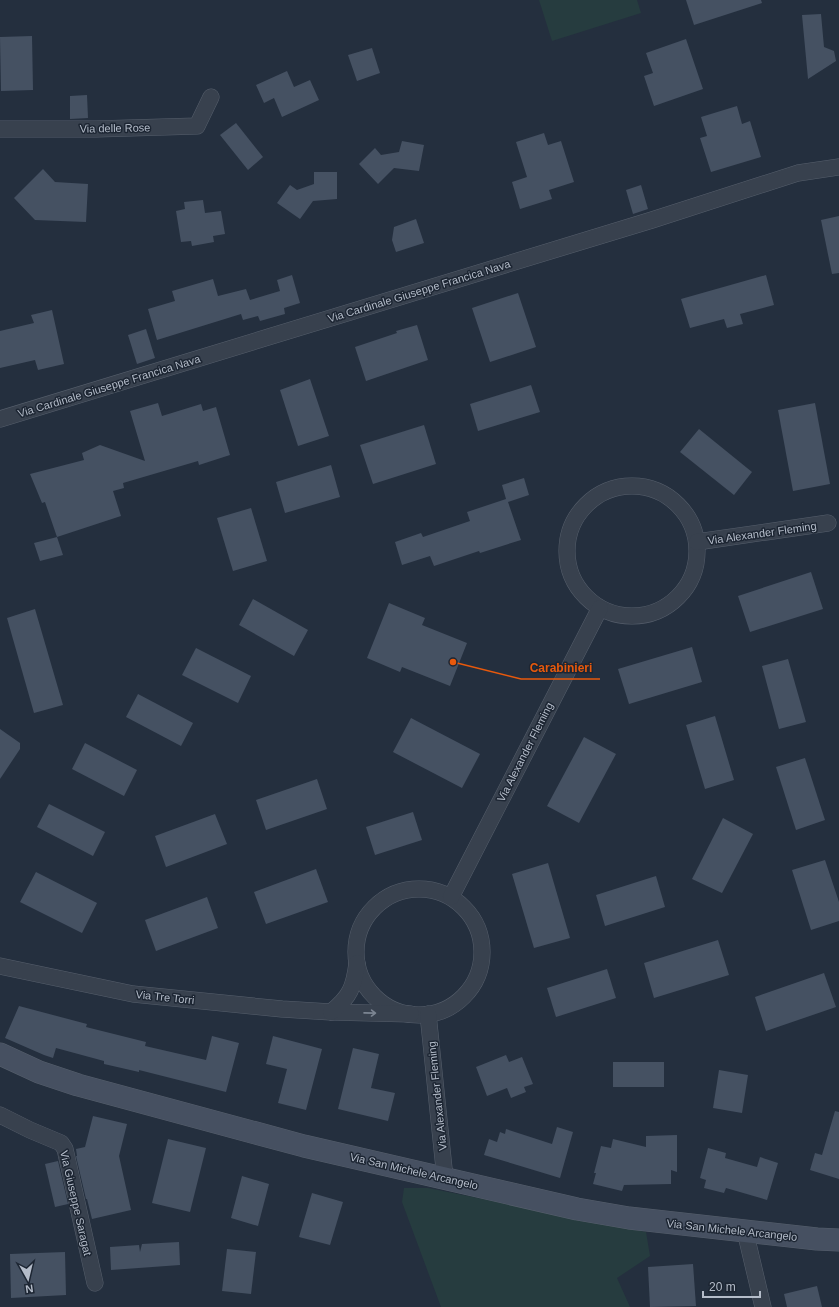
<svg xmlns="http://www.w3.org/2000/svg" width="839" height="1307" viewBox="0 0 839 1307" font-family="Helvetica,sans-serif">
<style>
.green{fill:#263c3f}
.building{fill:#455162}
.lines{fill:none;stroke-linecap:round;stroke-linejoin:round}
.street-casing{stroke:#565f6c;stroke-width:17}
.secondary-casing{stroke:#565f6c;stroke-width:23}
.street{stroke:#38414e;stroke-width:16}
.secondary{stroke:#465061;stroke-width:22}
.oneway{stroke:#7c8592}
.labels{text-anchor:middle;stroke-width:3;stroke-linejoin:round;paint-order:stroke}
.street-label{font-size:11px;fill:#b4bcc9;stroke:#1d2633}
.leader{fill:none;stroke:#e8590c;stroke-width:1.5}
.callout-dot{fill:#e8590c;stroke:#1d2633;stroke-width:1.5}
.callout-label{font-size:12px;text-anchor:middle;font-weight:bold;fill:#e8590c;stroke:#1d2633;stroke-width:3;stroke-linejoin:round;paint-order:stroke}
</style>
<rect width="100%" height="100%" fill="#242f3e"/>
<g class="green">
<polygon points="539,0 637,0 641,13 552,41"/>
<polygon points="404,1188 428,1188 646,1232 650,1256 617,1278 630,1307 441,1307 402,1202"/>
</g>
<g class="building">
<polygon points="686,0 761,0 762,3 694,25"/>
<polygon points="821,14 824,47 834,51 836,61 808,79 802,15"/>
<polygon points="32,36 33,90 1,91 0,37"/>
<polygon points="686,39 703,89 654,106 644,76 653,73 646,53"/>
<polygon points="372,48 380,73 357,81 348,55"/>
<polygon points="287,71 294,87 310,80 319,100 282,117 274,98 264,103 256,85"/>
<polygon points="87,95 88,118 70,119 70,96"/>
<polygon points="737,106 742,124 750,121 761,157 711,172 700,138 707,136 701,117"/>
<polygon points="236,123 263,157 248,170 220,135"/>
<polygon points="544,133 548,145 561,141 574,182 549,190 552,199 520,209 512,182 527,177 516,142"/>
<polygon points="402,141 424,145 419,171 394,168 378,184 359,164 375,148 381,155 399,152"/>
<polygon points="43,169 55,182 88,184 86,222 35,220 14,198"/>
<polygon points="314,172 337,172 337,199 313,201 300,219 277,203 290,185 297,190 314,184"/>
<polygon points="641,185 648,209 633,214 626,190"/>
<polygon points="203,200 205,213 221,211 225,234 213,236 214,242 192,246 191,241 181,242 176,211 185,209 184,202"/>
<polygon points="839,216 839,273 832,274 821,220"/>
<polygon points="416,219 424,243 396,252 392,240 394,227"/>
<polygon points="292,275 300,303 284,308 285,314 260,321 258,316 243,320 241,314 157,340 148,309 175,301 172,291 213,279 218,296 246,289 250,300 280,291 277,280"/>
<polygon points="766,275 774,305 740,314 743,324 727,328 724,319 690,328 681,299"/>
<polygon points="518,293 536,347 490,362 472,308"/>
<polygon points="52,310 64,364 38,370 35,360 0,368 0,331 34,323 31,315"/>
<polygon points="417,325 428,360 366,381 355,347 397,333 396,331"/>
<polygon points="146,329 155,358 137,364 128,335"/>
<polygon points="310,379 329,436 298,446 280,390"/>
<polygon points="531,385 540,412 478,431 470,404"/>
<polygon points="158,403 162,416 201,404 203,411 216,407 230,455 199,465 198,461 123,483 124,488 113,491 121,516 57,537 45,502 42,503 30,474 84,460 82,453 100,445 145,461 130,411"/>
<polygon points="815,403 830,484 793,491 778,410"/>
<polygon points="424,425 436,464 373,484 360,445"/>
<polygon points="699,429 752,472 734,495 680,452"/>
<polygon points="331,465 340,497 285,513 276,482"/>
<polygon points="524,478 529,495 508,502 521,540 480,553 479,551 434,566 430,556 402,565 395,542 421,533 423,537 470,521 467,512 506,499 502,485"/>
<polygon points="251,508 267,561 233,571 217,518"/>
<polygon points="57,537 63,555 40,561 34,543"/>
<polygon points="811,572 823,609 750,632 738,596"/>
<polygon points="253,599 308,630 294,656 239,625"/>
<polygon points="389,603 425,618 422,625 467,643 450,686 402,667 400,672 367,658"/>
<polygon points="35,609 63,705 34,713 7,618"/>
<polygon points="692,647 702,682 629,704 618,669"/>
<polygon points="196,648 251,676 238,703 182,675"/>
<polygon points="788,659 806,722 779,729 762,666"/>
<polygon points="138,694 193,723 181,746 126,717"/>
<polygon points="715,716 734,780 705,789 686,725"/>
<polygon points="411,718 480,754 462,788 393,752"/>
<polygon points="0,729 20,743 20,749 0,779"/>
<polygon points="584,737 616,754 579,823 547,806"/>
<polygon points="85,743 137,770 124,796 72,769"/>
<polygon points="805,758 825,820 796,830 776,767"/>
<polygon points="317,779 327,809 266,830 256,800"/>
<polygon points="49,804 105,832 93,856 37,827"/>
<polygon points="413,812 422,840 375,855 366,827"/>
<polygon points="215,814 227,844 166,867 155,836"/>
<polygon points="723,818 753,834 722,893 692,879"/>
<polygon points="825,860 839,902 839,921 811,930 792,870"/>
<polygon points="548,863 570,938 534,948 512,874"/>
<polygon points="316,869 328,902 266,924 254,892"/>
<polygon points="36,872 97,903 82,933 20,902"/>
<polygon points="656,876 665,907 605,926 596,895"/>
<polygon points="207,897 218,928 156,951 145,920"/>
<polygon points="718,940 729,975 654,998 644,963"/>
<polygon points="607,969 616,998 556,1017 547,988"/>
<polygon points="824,973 836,1007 766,1031 755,997"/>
<polygon points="19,1006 87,1024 86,1027 146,1042 145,1046 206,1060 212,1036 239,1043 226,1092 139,1070 139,1072 104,1064 104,1061 56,1048 53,1058 44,1055 5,1038"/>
<polygon points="273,1036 322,1049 306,1110 278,1103 287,1069 266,1064"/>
<polygon points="353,1048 379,1054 371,1088 395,1093 388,1121 338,1109"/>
<polygon points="506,1055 509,1062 522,1057 533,1084 524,1087 526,1092 511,1098 507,1088 487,1096 476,1067"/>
<rect x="613" y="1062" width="51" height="25"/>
<polygon points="719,1070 748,1075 742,1113 713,1108"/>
<polygon points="835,1111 839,1112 839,1179 810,1170 815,1153 822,1155"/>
<polygon points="93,1116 127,1124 119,1156 131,1210 92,1219 87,1199 86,1199 76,1156 77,1156 76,1149 85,1147"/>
<polygon points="557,1127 573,1132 560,1178 484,1155 489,1139 497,1142 500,1132 505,1134 506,1129 552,1144"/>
<polygon points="677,1135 677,1172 671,1170 671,1184 624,1185 622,1191 593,1184 596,1173 594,1173 601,1146 611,1148 613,1139 646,1147 646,1136"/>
<polygon points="168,1139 206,1148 190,1212 152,1203"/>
<polygon points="708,1148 726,1153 725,1158 757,1167 760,1157 778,1163 767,1200 726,1188 724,1193 704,1188 706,1180 700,1178"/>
<polygon points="58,1161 68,1204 55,1207 45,1164"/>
<polygon points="242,1176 269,1184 258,1226 231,1218"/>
<polygon points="312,1193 343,1202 330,1245 299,1237"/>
<polygon points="179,1242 180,1265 111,1270 110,1247 139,1245 140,1252 142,1244"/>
<polygon points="227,1249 256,1252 251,1294 222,1291"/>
<polygon points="65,1252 66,1295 11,1298 10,1254"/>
<polygon points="693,1264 696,1306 650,1307 648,1267"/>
<polygon points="817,1286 822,1307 787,1307 784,1294"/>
</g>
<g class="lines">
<defs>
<g id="street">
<polyline points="0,129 96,129 197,126 211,97"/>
<polyline points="0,419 652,220 798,173 839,167"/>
<circle cx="632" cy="551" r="65"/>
<polyline points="697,542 828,523"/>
<circle cx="419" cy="952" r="63"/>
<polyline points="451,897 600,608"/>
<polyline points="0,966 133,994 282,1009 331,1012 411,1014"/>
<path d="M331,1012C350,997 354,987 357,963"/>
<polyline points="428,1014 445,1178"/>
<polyline points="0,1115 30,1130 61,1143 65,1149 95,1283"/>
<polyline points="745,1231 763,1307"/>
</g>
<polyline id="secondary" points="0,1054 39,1072 78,1085 304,1146 577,1209 629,1218 817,1239 839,1240"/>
</defs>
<use href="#street" class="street-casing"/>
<use href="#secondary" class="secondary-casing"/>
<use href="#street" class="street"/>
<use href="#secondary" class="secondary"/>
</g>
<defs><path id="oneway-shaft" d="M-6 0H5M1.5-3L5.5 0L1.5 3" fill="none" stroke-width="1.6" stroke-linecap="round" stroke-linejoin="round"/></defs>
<use class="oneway" href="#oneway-shaft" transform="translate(370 1013) rotate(1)"/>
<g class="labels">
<g class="street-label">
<text transform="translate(115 128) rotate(-1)" y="4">Via delle Rose</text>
<text transform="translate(419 291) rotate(-17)" y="4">Via Cardinale Giuseppe Francica Nava</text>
<text transform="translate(109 386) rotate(-17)" y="4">Via Cardinale Giuseppe Francica Nava</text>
<text transform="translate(762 533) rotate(-8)" y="4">Via Alexander Fleming</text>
<text transform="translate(525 752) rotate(-63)" y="4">Via Alexander Fleming</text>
<text transform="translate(165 997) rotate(6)" y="4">Via Tre Torri</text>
<text transform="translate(437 1096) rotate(-96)" y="4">Via Alexander Fleming</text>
<text transform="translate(414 1171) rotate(13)" y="4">Via San Michele Arcangelo</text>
<text transform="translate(76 1203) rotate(77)" y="4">Via Giuseppe Saragat</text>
<text transform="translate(732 1230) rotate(6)" y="4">Via San Michele Arcangelo</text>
</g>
</g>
<path class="leader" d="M453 662L521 679H600"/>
<circle class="callout-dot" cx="453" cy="662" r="4"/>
<g class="callout-label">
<text x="561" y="672">Carabinieri</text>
</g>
<g transform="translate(28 1279) rotate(172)" stroke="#1d2633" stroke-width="3" paint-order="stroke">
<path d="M0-3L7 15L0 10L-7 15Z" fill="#b4bcc9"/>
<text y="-6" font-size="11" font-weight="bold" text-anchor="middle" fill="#b4bcc9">N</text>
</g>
<path d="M703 1291v6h57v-6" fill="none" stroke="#b4bcc9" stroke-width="2"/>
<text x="709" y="1291" font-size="12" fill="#b4bcc9" stroke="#1d2633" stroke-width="3" paint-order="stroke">20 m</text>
</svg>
